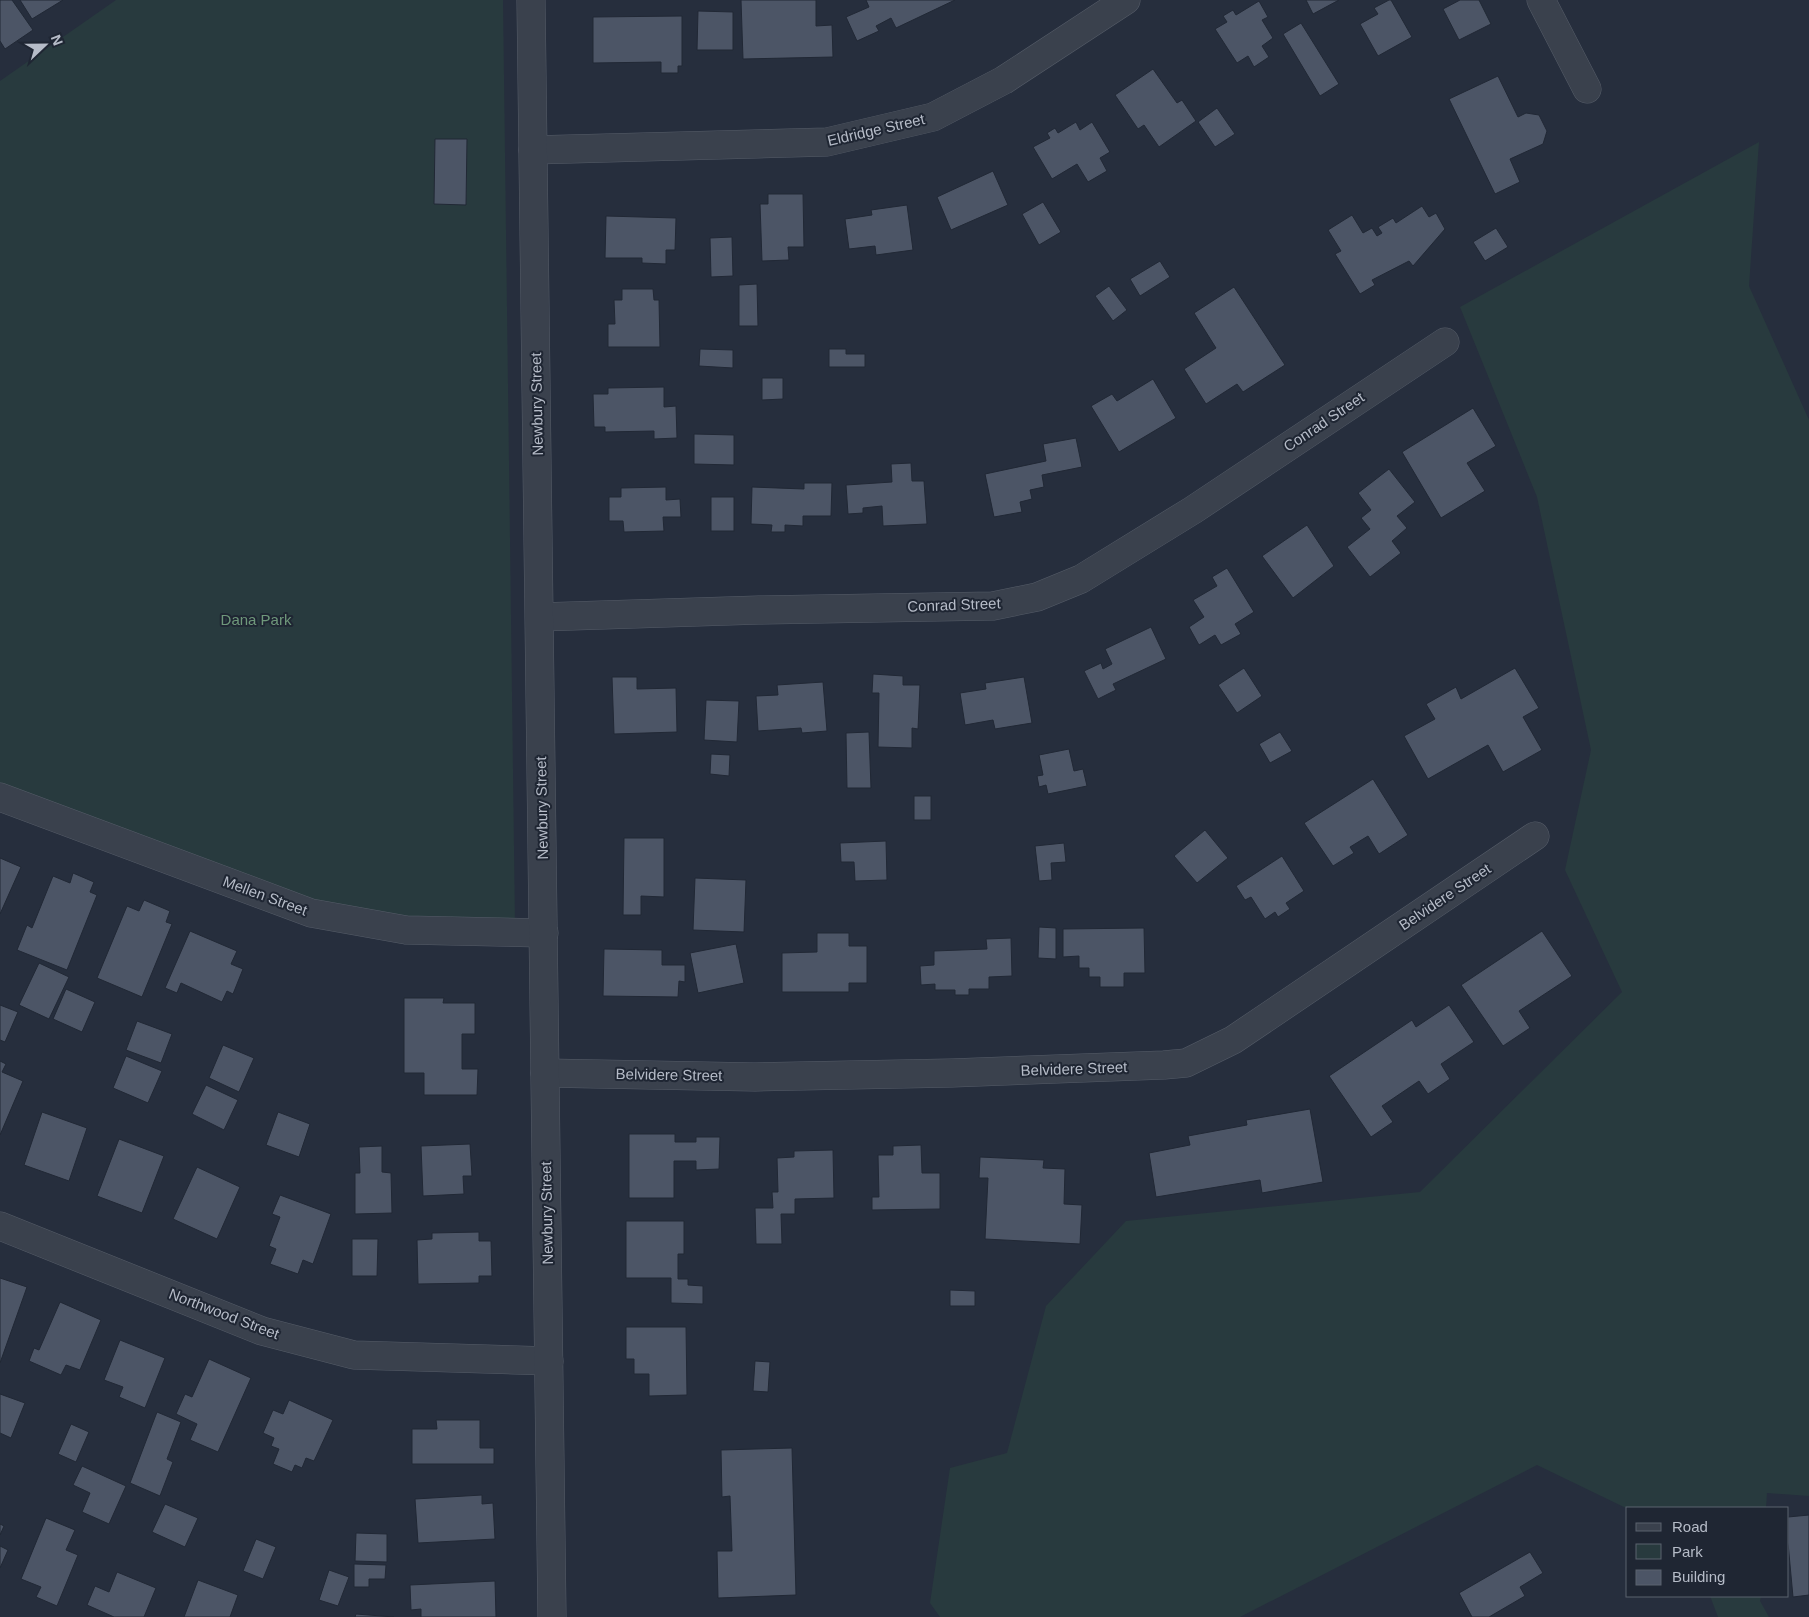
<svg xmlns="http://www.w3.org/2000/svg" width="1809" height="1617" viewBox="0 0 1809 1617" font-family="Arial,sans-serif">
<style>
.green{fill:#283a3e}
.building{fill:#4c5566;stroke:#212835}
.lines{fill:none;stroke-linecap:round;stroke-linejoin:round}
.minor-casing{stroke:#555c68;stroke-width:29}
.tertiary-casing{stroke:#555c68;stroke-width:29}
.minor{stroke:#3a414d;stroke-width:28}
.tertiary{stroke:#3a414d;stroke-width:28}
.labels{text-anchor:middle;stroke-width:4;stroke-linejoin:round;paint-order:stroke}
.street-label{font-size:15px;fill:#b6bcc8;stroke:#1f2633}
.park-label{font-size:15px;fill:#6f987b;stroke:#1f2633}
</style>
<rect width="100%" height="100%" fill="#262e3d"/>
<g class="green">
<polygon points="116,0 503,0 515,925 394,926 0,798 0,81"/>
<polygon points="1759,142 1749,286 1809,420 1809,1496 1767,1493 1766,1508 1628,1509 1537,1465 1240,1617 940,1617 930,1603 950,1468 1007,1453 1046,1306 1126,1221 1420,1192 1622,992 1565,870 1591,750 1537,497 1460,307"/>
<polygon points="1710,1596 1761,1596 1760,1601 1769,1617 1718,1617"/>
</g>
<g class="building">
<polygon points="0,0 12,0 33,30 5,49 0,41"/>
<polygon points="20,0 63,0 32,19"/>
<polygon points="741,0 816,0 816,26 832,25 833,57 743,59"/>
<polygon points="866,0 955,0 896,28 891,18 876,26 879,31 857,41 846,17 869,7"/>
<polygon points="1306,0 1339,0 1313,14"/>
<polygon points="1389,0 1391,0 1412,37 1378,56 1360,24 1378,14 1374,8"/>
<polygon points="1460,0 1479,0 1491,24 1459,40 1443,9"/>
<polygon points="1259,1 1268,17 1262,20 1273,38 1262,46 1269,57 1254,67 1248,56 1237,63 1215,29 1227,22 1223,16 1233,10 1236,15"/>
<polygon points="698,11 733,12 733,50 697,50"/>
<polygon points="682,16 682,66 678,66 678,73 661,73 661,62 593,63 593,17"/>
<polygon points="1301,23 1339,84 1320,96 1283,34"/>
<polygon points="1153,69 1177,103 1182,100 1196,121 1159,147 1144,125 1138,129 1115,95"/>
<polygon points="1498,76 1518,117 1526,113 1539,115 1547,131 1543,144 1510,159 1520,182 1495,194 1449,99"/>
<polygon points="1217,108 1235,134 1215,147 1198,122"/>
<polygon points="1076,122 1080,130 1092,122 1110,152 1100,158 1107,171 1088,182 1077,164 1052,179 1033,147 1050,138 1047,133 1055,128 1058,133"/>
<polygon points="435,139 467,139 466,205 434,204"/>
<polygon points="993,171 1008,205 951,230 937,197"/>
<polygon points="768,194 803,194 804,247 788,247 789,260 762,261 760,204 768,204"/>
<polygon points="1043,202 1061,232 1039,245 1022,214"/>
<polygon points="907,205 913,250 876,255 875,246 849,249 845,219 872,215 871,210"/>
<polygon points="1422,206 1429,217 1436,213 1445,229 1413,266 1409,261 1372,280 1375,285 1360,294 1335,254 1341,251 1328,230 1352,215 1363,233 1372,228 1377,236 1382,233 1378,227 1393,218 1396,223"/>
<polygon points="606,216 676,218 675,250 666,250 666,264 642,263 642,258 605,258"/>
<polygon points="1496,228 1508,247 1485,261 1473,242"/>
<polygon points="732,237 733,276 711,277 710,238"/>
<polygon points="1160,261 1170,277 1140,296 1130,279"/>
<polygon points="757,284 758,326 739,326 739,285"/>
<polygon points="1109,286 1127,310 1113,321 1095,296"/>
<polygon points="1234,287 1285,365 1243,392 1237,384 1206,404 1184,369 1216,348 1194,313"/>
<polygon points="622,289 653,289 654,300 659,300 660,347 608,347 608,324 615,324 614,300 622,300"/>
<polygon points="700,349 733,350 733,368 699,366"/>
<polygon points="829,349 846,349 846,354 865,354 865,367 829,367"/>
<polygon points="762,378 783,378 783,399 762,400"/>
<polygon points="1153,379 1176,418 1119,452 1091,406 1112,394 1117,401"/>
<polygon points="664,387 664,407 676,406 677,438 654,439 654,431 605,432 605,427 594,427 593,394 608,394 608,388"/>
<polygon points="1473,408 1496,446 1467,463 1485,491 1441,518 1402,452"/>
<polygon points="694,434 734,435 734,465 694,464"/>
<polygon points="1076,438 1082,467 1042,475 1044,487 1030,490 1032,499 1020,502 1022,512 994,517 985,474 1046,461 1043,444"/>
<polygon points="911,463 912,481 924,481 927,524 883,526 882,506 863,508 863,513 848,514 846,485 892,482 891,464"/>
<polygon points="1389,469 1415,502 1397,516 1407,528 1392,541 1401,553 1370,577 1347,547 1370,529 1361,518 1371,510 1358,493"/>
<polygon points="804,483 832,483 831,516 803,516 803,526 785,525 785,532 771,532 772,525 751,524 752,487 804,489"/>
<polygon points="666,487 666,500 680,499 681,517 663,517 664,531 624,532 623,521 609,521 609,497 621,497 621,488"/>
<rect x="711" y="497" width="23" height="34"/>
<polygon points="1307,525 1334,566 1293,598 1262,556"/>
<polygon points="1227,568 1254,612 1235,624 1241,634 1221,645 1215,635 1199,645 1189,627 1204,617 1193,600 1217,586 1212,577"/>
<polygon points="1151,627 1166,659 1113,684 1116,690 1098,699 1084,671 1101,663 1103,669 1112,664 1105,649"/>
<polygon points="1244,668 1262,696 1237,713 1218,685"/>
<polygon points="1515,668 1539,708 1523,717 1542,750 1503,772 1488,745 1428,779 1404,736 1435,719 1426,704 1456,687 1461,699"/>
<polygon points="873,674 903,676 903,685 920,685 918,729 912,728 912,748 878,747 879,693 872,693"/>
<polygon points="612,677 637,677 637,689 676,688 677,732 614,734"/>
<polygon points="1024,677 1032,723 995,729 993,720 965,725 960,693 986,689 985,683"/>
<polygon points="823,682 827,731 802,733 801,728 758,731 756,696 778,695 777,685"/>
<polygon points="706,700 739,701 737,742 704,740"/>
<polygon points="869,732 871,788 847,788 846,733"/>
<polygon points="1280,732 1292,751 1270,763 1259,744"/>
<polygon points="1069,749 1074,771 1083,769 1087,786 1048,794 1046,785 1039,787 1037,776 1043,775 1039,755"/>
<polygon points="711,754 730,755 729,776 710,774"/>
<polygon points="1373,779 1408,835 1379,854 1368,836 1350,847 1354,853 1333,866 1304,823"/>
<rect x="914" y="796" width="17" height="24"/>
<polygon points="1205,830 1228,858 1197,883 1174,856"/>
<polygon points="624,838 664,838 664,897 641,896 641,915 623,915"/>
<polygon points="886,841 887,880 855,881 854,862 841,862 840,843"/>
<polygon points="1064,843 1066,862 1051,863 1052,880 1039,881 1035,846"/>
<polygon points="1282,856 1304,891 1286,903 1290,909 1278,917 1275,912 1265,919 1251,897 1245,900 1236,886"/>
<polygon points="0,858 21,867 0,914"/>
<polygon points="73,873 94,882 90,892 97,895 67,970 17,950 27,925 32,928 53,876 70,883"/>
<polygon points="695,878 746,880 744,932 693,930"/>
<polygon points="144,900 170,911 166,922 172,924 142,997 97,978 127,906 139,911"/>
<polygon points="1039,927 1056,928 1056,959 1038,958"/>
<polygon points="1144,928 1145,973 1124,973 1124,987 1100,987 1100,977 1089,977 1089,968 1079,968 1079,956 1063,957 1063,929"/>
<polygon points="190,931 237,951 231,964 243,969 233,994 227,991 222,1002 181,983 177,993 165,988"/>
<polygon points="1542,931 1572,976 1519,1011 1530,1028 1503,1046 1461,985"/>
<polygon points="817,933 849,933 849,946 867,946 867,983 849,983 849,992 782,992 782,953 817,952"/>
<polygon points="1011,938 1012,976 989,977 989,989 969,989 969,995 955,995 955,990 935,990 935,984 921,985 920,966 934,965 934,951 987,949 986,939"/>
<polygon points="736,944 744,983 698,993 690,953"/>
<polygon points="604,949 662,950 662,965 685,965 685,982 679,981 678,997 603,996"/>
<polygon points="39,963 69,977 49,1019 19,1005"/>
<polygon points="66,989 95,1002 82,1032 53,1019"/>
<polygon points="404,998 444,998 443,1003 475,1003 475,1034 462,1034 462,1069 478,1069 477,1095 424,1095 424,1073 404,1073"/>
<polygon points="0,1005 18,1012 5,1042 0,1040"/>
<polygon points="1449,1005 1474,1042 1441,1064 1450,1079 1428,1094 1419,1081 1382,1106 1393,1122 1371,1137 1329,1076 1412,1020 1416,1027"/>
<polygon points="137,1021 172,1034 161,1063 126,1050"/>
<polygon points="223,1045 254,1058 239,1092 209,1078"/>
<polygon points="126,1056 162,1071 148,1103 113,1088"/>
<polygon points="0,1061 6,1064 2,1072 23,1081 0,1135"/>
<polygon points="206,1085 238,1100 224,1130 192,1114"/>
<polygon points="1310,1109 1323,1182 1262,1193 1260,1180 1156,1197 1149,1153 1190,1145 1188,1136 1247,1125 1246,1120"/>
<polygon points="42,1112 87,1128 69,1181 24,1165"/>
<polygon points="278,1112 310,1124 299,1157 266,1145"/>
<polygon points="629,1134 675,1134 675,1142 696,1142 696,1137 720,1137 719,1169 696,1170 696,1161 674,1161 674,1198 629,1198"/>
<polygon points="119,1139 164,1156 142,1213 97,1196"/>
<polygon points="470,1144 472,1176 463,1176 464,1194 423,1196 421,1146"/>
<polygon points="921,1145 922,1173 940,1173 940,1209 872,1210 872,1197 879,1197 878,1155 893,1155 893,1146"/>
<polygon points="382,1146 382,1172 391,1173 392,1213 355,1214 355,1173 360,1173 359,1147"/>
<polygon points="833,1150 834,1198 795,1199 795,1214 781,1214 782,1244 756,1244 755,1208 773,1208 772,1192 778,1192 777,1158 794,1157 794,1151"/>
<polygon points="980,1157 1044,1160 1043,1168 1065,1169 1064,1204 1082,1205 1080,1244 985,1239 988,1178 979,1178"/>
<polygon points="197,1167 240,1187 217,1239 173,1219"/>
<polygon points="280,1195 331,1214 313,1264 303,1260 298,1274 270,1264 276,1249 269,1246 280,1217 272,1214"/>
<polygon points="626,1221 684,1221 684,1254 678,1254 678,1279 688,1279 688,1285 703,1286 703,1304 671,1303 671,1278 626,1278"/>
<polygon points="479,1232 479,1241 491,1241 492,1276 479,1276 479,1283 418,1284 417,1240 432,1239 432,1233"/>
<polygon points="352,1239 378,1239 377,1276 352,1276"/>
<polygon points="0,1278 27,1287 0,1363"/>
<polygon points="950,1290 975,1291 975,1306 950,1306"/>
<polygon points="60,1302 101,1320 80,1370 66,1365 61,1375 29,1361 34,1348 39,1350"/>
<polygon points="626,1327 686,1327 687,1395 649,1396 649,1374 634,1374 634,1359 626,1359"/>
<polygon points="120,1340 165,1358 145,1408 119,1397 123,1387 104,1380"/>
<polygon points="209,1359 251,1378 218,1452 190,1440 197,1424 176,1414 185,1394 192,1397"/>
<polygon points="755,1361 770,1362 768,1392 753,1391"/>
<polygon points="0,1394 25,1403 11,1438 0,1433"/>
<polygon points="289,1400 333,1420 314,1461 306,1458 302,1468 295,1465 292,1472 273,1464 279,1449 271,1446 274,1438 263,1433 273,1410 283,1414"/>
<polygon points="157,1412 181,1422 167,1459 173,1462 160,1496 130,1483"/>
<polygon points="436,1420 480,1420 480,1448 494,1448 494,1464 412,1464 412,1429 437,1429"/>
<polygon points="71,1424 89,1432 76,1462 58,1454"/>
<polygon points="792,1448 796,1595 718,1598 717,1551 732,1551 730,1496 722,1497 721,1450"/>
<polygon points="82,1466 126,1486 109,1524 82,1512 90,1493 73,1485"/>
<polygon points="482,1495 482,1504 493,1503 495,1539 418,1543 415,1499"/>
<polygon points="165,1504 198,1518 185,1547 152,1532"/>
<polygon points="1809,1515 1809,1595 1793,1597 1788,1543 1788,1517"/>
<polygon points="46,1518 75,1530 66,1550 78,1555 57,1606 36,1597 41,1587 21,1579"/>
<polygon points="0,1524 4,1526 0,1535"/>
<polygon points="356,1533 387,1534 387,1562 355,1561"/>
<polygon points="256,1539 276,1547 263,1579 243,1571"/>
<polygon points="0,1546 8,1550 0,1568"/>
<polygon points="1530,1552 1543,1573 1520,1587 1525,1596 1489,1617 1472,1617 1459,1593"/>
<polygon points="354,1564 386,1565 385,1579 369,1579 369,1587 354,1587"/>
<polygon points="329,1570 349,1577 338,1606 319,1600"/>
<polygon points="117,1572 156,1588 144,1617 114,1617 87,1605 95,1586 109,1592"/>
<polygon points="198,1580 238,1595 230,1617 184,1617"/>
<polygon points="495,1581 496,1617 421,1617 421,1609 411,1610 410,1585"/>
<polygon points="356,1614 394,1617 355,1617"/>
</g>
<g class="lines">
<defs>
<g id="minor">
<polyline points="1541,0 1587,89"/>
<polyline points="533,150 827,142 933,117 1004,80 1126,0"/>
<polyline points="540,617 759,610 993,606 1037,597 1081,579 1193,510 1445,342"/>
<polyline points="0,797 311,913 406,930 544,933"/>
<polyline points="545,1073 755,1077 952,1073 1164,1065 1186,1063 1233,1040 1535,836"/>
<polyline points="0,1226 262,1331 354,1355 549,1361"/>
</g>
<polyline id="tertiary" points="531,0 552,1617"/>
</defs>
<use href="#minor" class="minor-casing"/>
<use href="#tertiary" class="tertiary-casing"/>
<use href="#minor" class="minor"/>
<use href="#tertiary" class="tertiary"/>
</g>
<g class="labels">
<g class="street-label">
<text transform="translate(876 130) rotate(-13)" y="5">Eldridge Street</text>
<text transform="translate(537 404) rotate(-91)" y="5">Newbury Street</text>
<text transform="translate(1324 422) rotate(-34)" y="5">Conrad Street</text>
<text transform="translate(954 605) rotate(-2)" y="5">Conrad Street</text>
<text transform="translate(542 808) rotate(-91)" y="5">Newbury Street</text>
<text transform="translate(265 896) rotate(20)" y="5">Mellen Street</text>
<text transform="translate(1445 897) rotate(-34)" y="5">Belvidere Street</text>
<text transform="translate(1074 1069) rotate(-2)" y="5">Belvidere Street</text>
<text transform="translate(669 1075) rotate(1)" y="5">Belvidere Street</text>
<text transform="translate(547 1213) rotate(-91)" y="5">Newbury Street</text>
<text transform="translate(224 1314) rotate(21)" y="5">Northwood Street</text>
</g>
<g class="park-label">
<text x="256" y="625">Dana Park</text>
</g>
</g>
<rect x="1626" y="1507" width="162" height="90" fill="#1f2633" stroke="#5b626f"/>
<rect x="1636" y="1523" width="25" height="8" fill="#3a414d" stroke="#5b626f"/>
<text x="1672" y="1532" font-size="15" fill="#b6bcc8">Road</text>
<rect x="1636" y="1544" width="25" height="15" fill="#283a3e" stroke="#5b626f"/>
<text x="1672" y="1557" font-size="15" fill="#b6bcc8">Park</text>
<rect x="1636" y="1570" width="25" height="15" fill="#4c5566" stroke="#5b626f"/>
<text x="1672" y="1582" font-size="15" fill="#b6bcc8">Building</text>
<g transform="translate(45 45) rotate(68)" stroke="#1f2633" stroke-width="4" paint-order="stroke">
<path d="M0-4L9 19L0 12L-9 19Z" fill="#b6bcc8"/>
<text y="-8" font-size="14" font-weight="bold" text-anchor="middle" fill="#b6bcc8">N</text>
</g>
</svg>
